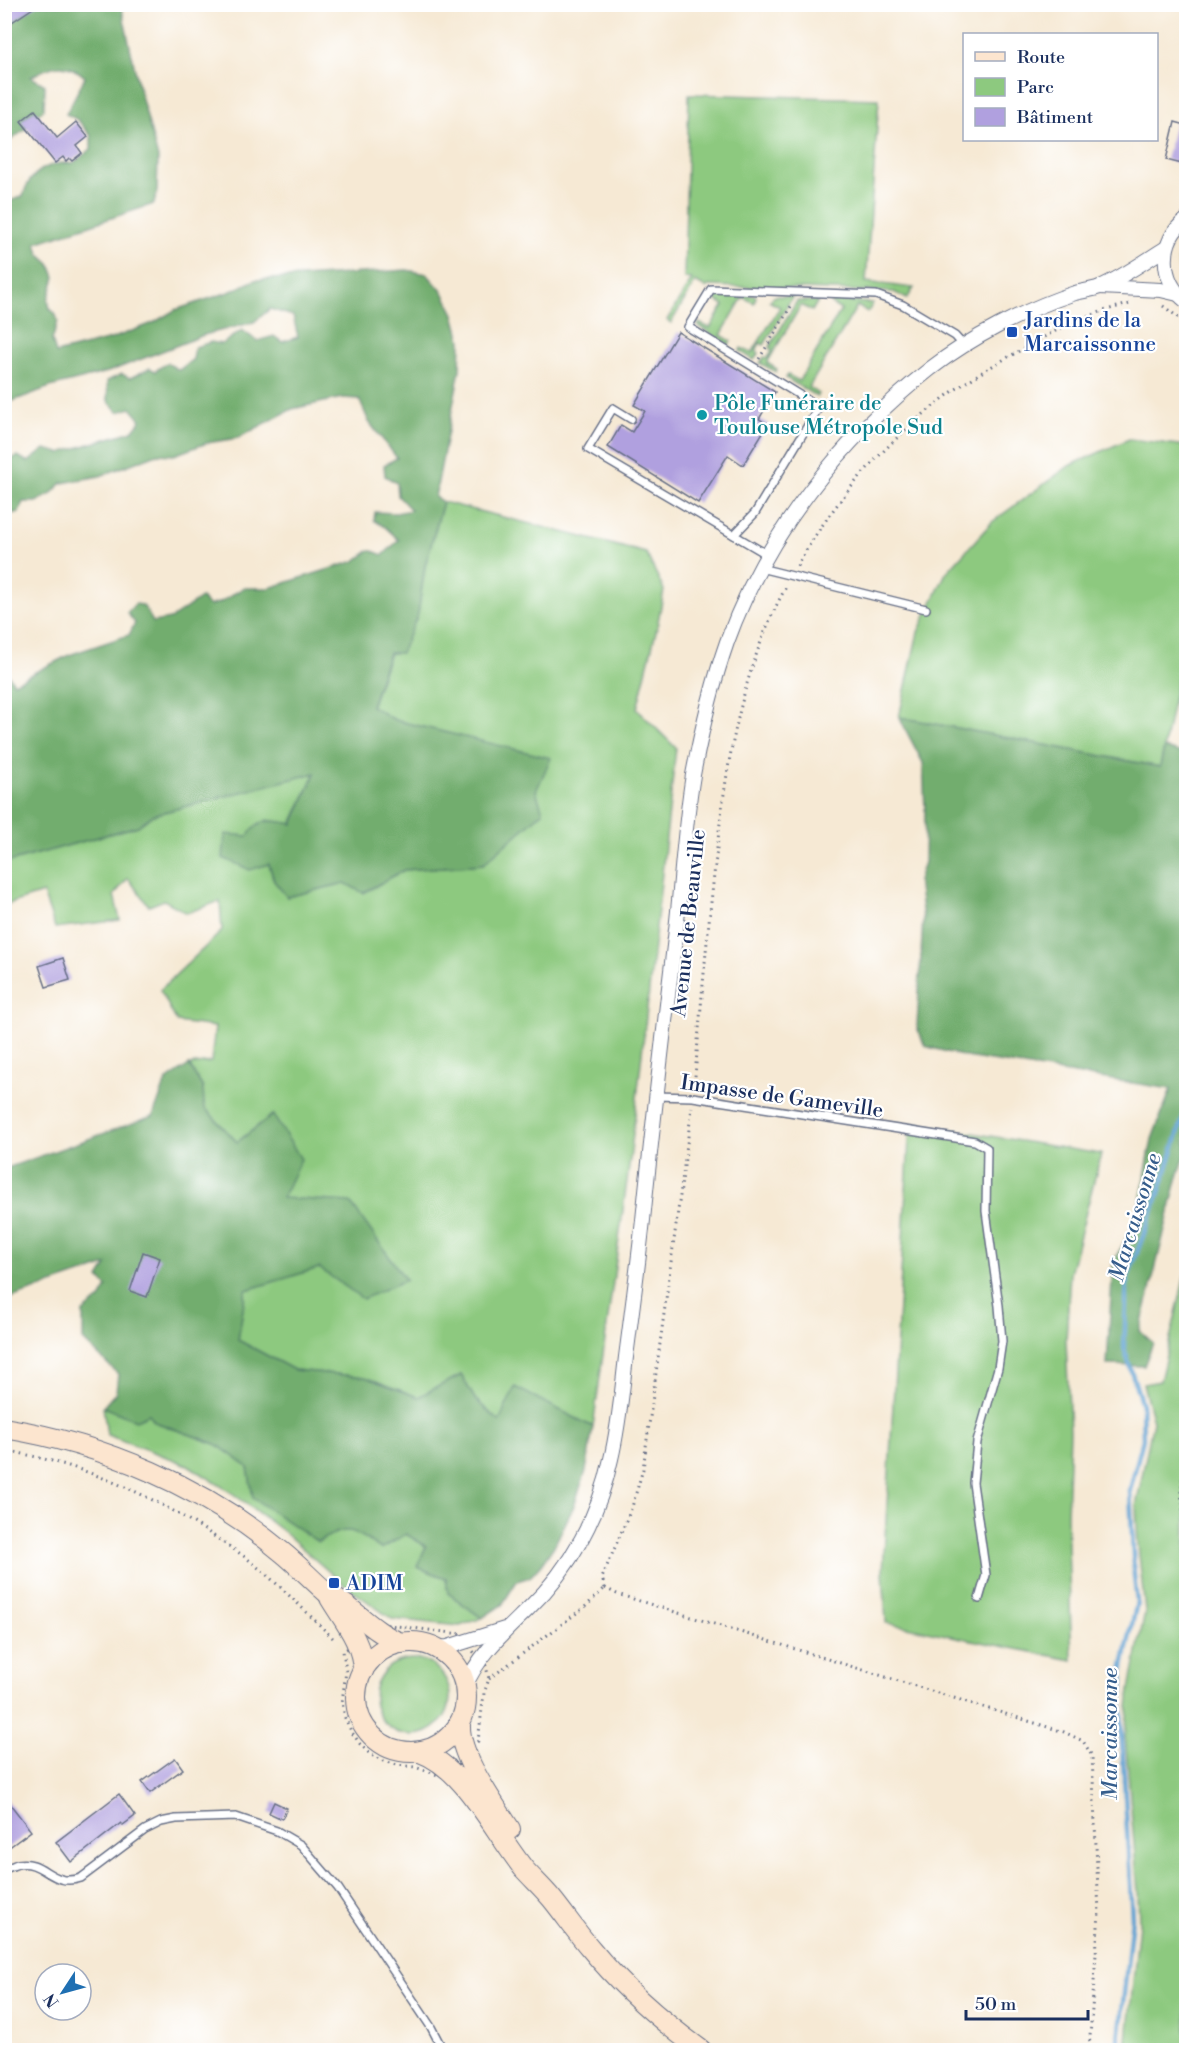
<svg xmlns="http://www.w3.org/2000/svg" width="1191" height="2055" viewBox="0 0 1191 2055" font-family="'Libre Bodoni',serif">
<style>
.green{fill:#8dc97f;stroke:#547c6e;stroke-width:1.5}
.forest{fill:#72ad6e;stroke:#466e66;stroke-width:1.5}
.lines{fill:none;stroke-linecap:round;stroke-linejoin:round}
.stream{stroke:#5da1d2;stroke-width:4.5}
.building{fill:#b0a0df}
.service-casing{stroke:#687087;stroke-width:10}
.minor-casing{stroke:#687087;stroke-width:16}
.secondary-casing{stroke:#687087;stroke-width:22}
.path{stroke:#687087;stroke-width:3;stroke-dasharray:1.5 4.5;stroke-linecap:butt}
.service{stroke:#fff;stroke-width:7}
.minor{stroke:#fff;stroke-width:14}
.secondary{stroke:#fce5cf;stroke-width:20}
.transit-dot{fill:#1a4fb4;stroke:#fff;stroke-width:2}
.culture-dot{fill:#0f9aa8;stroke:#fff;stroke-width:2}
.labels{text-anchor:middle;stroke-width:4.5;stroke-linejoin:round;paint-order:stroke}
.transit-label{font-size:21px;fill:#164399;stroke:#fff;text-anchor:start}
.culture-label{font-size:21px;fill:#0d838f;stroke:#fff;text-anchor:start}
.street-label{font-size:21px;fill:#1b2f5e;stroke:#fff}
.water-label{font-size:22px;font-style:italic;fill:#355d8c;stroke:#fff}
</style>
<rect width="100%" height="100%" fill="#fff"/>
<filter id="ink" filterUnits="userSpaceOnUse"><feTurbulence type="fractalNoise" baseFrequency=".0167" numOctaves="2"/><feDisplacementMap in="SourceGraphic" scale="12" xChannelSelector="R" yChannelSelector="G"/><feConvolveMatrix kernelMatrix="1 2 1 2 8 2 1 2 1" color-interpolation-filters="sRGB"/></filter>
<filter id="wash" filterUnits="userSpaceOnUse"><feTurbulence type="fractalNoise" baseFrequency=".008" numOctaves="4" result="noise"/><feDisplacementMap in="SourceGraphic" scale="24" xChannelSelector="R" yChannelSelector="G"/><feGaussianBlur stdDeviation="1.35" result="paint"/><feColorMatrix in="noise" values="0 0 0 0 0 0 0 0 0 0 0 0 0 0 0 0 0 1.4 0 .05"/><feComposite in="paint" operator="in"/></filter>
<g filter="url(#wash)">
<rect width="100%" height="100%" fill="#f6e9d4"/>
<g class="green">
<polygon points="689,94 879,99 866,282 914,288 907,299 894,292 708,286 706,288 695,282 671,323 667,320 692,279 684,278"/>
<path d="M1186,237V285C1176,269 1176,253 1186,237Z"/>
<polygon points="720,294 755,295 756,297 754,303 743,297 721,335 731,341 729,345 698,326 699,323 710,328 724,305 714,299"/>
<polygon points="775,296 793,296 764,345 760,343 756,351 759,353 754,360 740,351 741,348 752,353 780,307 769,301"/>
<polygon points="797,301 818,301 812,311 801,305 767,363 777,369 776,372 760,363 764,357 768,358 772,350 769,348"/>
<polygon points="832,301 873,303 868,312 857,306 809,387 819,394 817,397 786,378 788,375 799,381 841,310 831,304"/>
<polygon points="1129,439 1186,446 1186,636 1160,767 899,717 918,632 946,573 992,522 1069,466"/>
<polygon points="443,502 646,553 664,590 657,627 637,709 676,748 631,1152 593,1427 515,1388 500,1422 475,1399 461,1375 418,1397 365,1377 294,1370 238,1340 246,1290 319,1268 363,1299 282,1198 272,1115 237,1142 204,1107 203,1088 189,1065 211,1062 215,1027 177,1022 160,990 222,931 220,901 187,913 164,900 149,906 128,878 114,895 120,920 55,928 43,893 5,905 5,863 138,826 152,815 315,773 292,824 267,820 249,836 239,836 269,864 274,881 287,897 346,883 364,893 404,870 483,864 395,720 371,707 390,653 418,614 425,566"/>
<polygon points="910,1123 1101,1154 1070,1274 1066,1340 1070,1432 1067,1516 1072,1660 886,1623 883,1571"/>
<polygon points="1186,1271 1186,2050 1126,2050 1139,1923 1138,1892 1125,1736 1130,1689 1145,1611 1138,1545 1136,1506 1153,1421 1143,1384 1160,1381"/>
<polygon points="103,1407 136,1420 149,1414 155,1422 216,1444 248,1467 253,1498 337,1530 355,1531 381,1549 406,1534 426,1546 417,1567 446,1578 448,1593 482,1618 460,1626 392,1619 343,1584 285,1533 232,1493 188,1465 107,1435"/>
<circle cx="412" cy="1697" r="38"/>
</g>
<g class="forest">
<path d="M5,5H121L138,84L158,158L157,191L154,204L36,243L39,254L50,264L55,277L48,300L50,309L55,313L58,321L52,340L56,353L111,339L153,323L175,310L229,292L255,280L407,270L427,274L443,292L454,314L461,340L460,370L435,497L443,502L425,566L418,614L401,653H389L371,706L395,720L551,758L536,791L543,812L483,864L404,870L363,893L345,883L287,897L274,881L269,864L250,870L223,858L225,834L248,836C259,815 274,821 293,824L315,773L153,815L138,826L5,863V670L14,683L69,655L129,635L135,623L127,613L135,604L143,605L153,622L170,619L201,598L209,606L221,602L243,588H269L355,561L370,550L383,555L399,540L385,527L374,520L375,512L396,513L411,510L398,496L397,483L385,476L384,465L397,458L369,422L359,399L342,398L292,409L238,438L207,443L174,455L157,454L100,476L62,483L50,495L36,502H23L19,512L5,515V461L18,456L28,462L45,449L60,453L132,431L141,420L131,408L118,412L108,401L107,381L122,374L130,378L150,368L155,371L167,363L179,370L193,359L195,347L211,342L222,344L242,330L257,341L274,336L282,342L298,337L293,316L270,309L254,322L204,335L108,372L50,387L5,404L4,190L5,203L23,196C29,172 50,161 73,163L91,149V136L78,120L66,114L85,77C66,60 51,65 31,77L45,85L44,109L38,114L34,110L22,120L26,129L5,144Z"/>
<polygon points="899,717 1160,767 1164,748 1186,754 1186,1153 1177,1180 1140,1331 1153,1343 1144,1366 1107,1365 1113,1262 1137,1219 1152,1139 1171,1089 966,1057 925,1046 917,1027 923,918 918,880 924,862 925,810 923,763"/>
<path d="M189,1065L203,1088L204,1107L237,1142L273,1115L301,1159L282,1198L350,1202L406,1280L363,1299L319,1268L246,1290L238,1340L294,1370L365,1377L418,1397L461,1375L475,1399L499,1421L515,1387L593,1427L586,1471L573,1508L554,1546L541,1565L530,1577L517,1581L502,1605L482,1618L448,1593L446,1578L417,1567L426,1546L406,1534L381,1549C352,1530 350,1523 318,1542L253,1498L248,1467L216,1444L155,1422L149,1414L136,1420L103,1407L116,1392L118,1374L83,1340V1312L100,1299L107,1287L99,1278L107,1265L5,1300L4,1169L153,1116L166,1081Z"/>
</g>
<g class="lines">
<polyline class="stream" points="1118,2050 1132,1918 1121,1725 1123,1666 1137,1602 1134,1576 1130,1490 1143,1439 1142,1405 1124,1348 1127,1279 1158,1196 1186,1109"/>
</g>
<g id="blocks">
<g class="building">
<polygon points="16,4 39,4 12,22 6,11"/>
<polygon points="35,110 57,138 76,122 88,137 77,146 82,153 72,161 69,158 66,161 63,157 55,163 21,121"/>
<polygon points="1175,122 1186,125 1186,165 1166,160"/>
<polygon points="678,332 775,392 759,419 768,424 743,465 728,455 698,503 608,447 621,425 632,432 645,411 634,405"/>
<polygon points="63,958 70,980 46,987 39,966"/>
<polygon points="143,1252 160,1258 147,1297 130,1291"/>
<polygon points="175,1758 183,1769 150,1793 142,1782"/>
<polygon points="119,1794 135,1816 123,1825 121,1823 71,1862 56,1842"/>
<polygon points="4,1796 31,1831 4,1851"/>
<polygon points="274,1802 287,1808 282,1819 269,1813"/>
</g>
</g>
</g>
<g filter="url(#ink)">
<use href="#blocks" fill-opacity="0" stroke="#687087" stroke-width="1.5"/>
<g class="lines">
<defs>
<g id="service">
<polyline points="631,419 613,408 588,449 734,535"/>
<polyline points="768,555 734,535 755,513 819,407 688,327 711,289 876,295 903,305 955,336 964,346"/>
<polyline points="760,568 926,609"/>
<polyline points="655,1096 693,1097 975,1141 987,1148 986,1211 999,1306 1002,1341 998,1368 977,1442 973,1483 986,1575 979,1599"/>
<path d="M4,1869C9,1868 14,1865 18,1864C44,1859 51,1888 81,1878L145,1830L161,1822L176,1819L236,1817L277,1831L301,1845L338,1888L431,2027L443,2050"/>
</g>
<g id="minor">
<path d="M1186,220C1159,240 1159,280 1186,301"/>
<polyline points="1100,287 1161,290 1178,294"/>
<polyline points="435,1648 448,1647 505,1629"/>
<path d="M465,1687C478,1655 505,1632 529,1608C571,1568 599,1515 611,1459C619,1426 622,1391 626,1357C632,1311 638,1266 643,1220C653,1120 665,1020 677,921C682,873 685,823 693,775C701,733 713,682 727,642C766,534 841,439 930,369C970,338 1026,309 1075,293C1083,291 1092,290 1100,287C1123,277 1145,261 1166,248"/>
</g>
<g id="secondary">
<path d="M4,1428C104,1444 204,1487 282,1552C297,1564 311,1579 326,1592C334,1599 344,1603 352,1610C368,1623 382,1636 401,1643"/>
<path d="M330,1598C343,1620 363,1643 363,1671"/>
<circle cx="411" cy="1697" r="55"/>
<path d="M460,1723C458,1755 493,1802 510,1829"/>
<path d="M420,1752C464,1767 495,1833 524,1869C533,1879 543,1888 552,1899C565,1915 577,1933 591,1949C623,1988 661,2021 701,2050"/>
</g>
</defs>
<use href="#service" class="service-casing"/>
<use href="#minor" class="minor-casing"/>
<use href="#secondary" class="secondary-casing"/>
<g class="path">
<polyline points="1163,306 1186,323"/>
<polyline points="759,359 793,303"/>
<path d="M797,566C836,496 896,430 962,385C981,372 1001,361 1021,350C1055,330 1091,312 1130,304"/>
<path d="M694,1088C700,1017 706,946 714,875C725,774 738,675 787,585"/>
<polyline points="1186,1437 1181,1491 1186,1541"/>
<path d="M4,1450C84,1465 155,1495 221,1541C233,1549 245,1556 255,1565C283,1588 309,1615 335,1640"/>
<polyline points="605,1588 602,1578 632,1507 643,1469 692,1107"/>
<polyline points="605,1588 617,1594 1064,1732 1083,1741 1092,1756 1099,1913 1089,2050"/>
<path d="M1186,1618C1182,1644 1177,1671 1186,1696"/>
<polygon points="381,1624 461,1634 465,1642 486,1666 489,1679 484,1693 478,1741 438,1775 415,1767 397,1765 384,1761 371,1755 360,1744 351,1731 345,1718 342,1702 346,1671 343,1651 357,1643"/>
<polyline points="489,1679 586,1606 605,1588"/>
</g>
<use href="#service" class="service"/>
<use href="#minor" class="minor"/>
<use href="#secondary" class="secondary"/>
</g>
</g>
<g class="transit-dot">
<rect x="1006" y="326" width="12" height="12" rx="3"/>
<rect x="328" y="1577" width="12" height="12" rx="3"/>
</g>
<circle class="culture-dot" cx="702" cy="415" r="6"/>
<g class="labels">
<g class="transit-label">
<text x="1024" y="327">Jardins de la<tspan x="1024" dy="24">Marcaissonne</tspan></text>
<text x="346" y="1590">ADIM</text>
</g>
<g class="culture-label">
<text x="714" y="410">Pôle Funéraire de<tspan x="714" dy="24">Toulouse Métropole Sud</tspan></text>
</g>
<g class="street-label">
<text transform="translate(688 923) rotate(-84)" y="7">Avenue de Beauville</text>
<text transform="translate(782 1096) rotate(8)" y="7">Impasse de Gameville</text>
</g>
<g class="water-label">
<text transform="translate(1134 1217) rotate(-73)" y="8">Marcaissonne</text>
<text transform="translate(1109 1734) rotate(-90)" y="8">Marcaissonne</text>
</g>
</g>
<rect width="1191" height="2055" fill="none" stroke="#fff" stroke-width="24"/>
<rect x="963" y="33" width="195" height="108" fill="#ffffff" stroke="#a4acbf" stroke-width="1.5"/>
<rect x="975" y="52" width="30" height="9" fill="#fce5cf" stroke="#a4acbf" stroke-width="1.5"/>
<text x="1017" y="63" font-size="18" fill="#1b2f5e">Route</text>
<rect x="975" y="78" width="30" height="18" fill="#8dc97f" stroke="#a4acbf" stroke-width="1.5"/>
<text x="1017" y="93" font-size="18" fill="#1b2f5e">Parc</text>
<rect x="975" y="108" width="30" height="18" fill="#b0a0df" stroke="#a4acbf" stroke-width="1.5"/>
<text x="1017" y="123" font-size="18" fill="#1b2f5e">Bâtiment</text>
<g transform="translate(63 1992) rotate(234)"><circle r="28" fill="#ffffff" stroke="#a4acbf" stroke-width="1.5"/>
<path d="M0-4.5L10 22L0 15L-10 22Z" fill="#1f6fb2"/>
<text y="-9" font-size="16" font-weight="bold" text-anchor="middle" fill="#1b2f5e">N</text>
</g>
<path d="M966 2010v9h122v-9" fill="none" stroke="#1b2f5e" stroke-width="3"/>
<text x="975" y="2010" font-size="18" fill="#1b2f5e" stroke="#ffffff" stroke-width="4.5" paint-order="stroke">50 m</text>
</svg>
